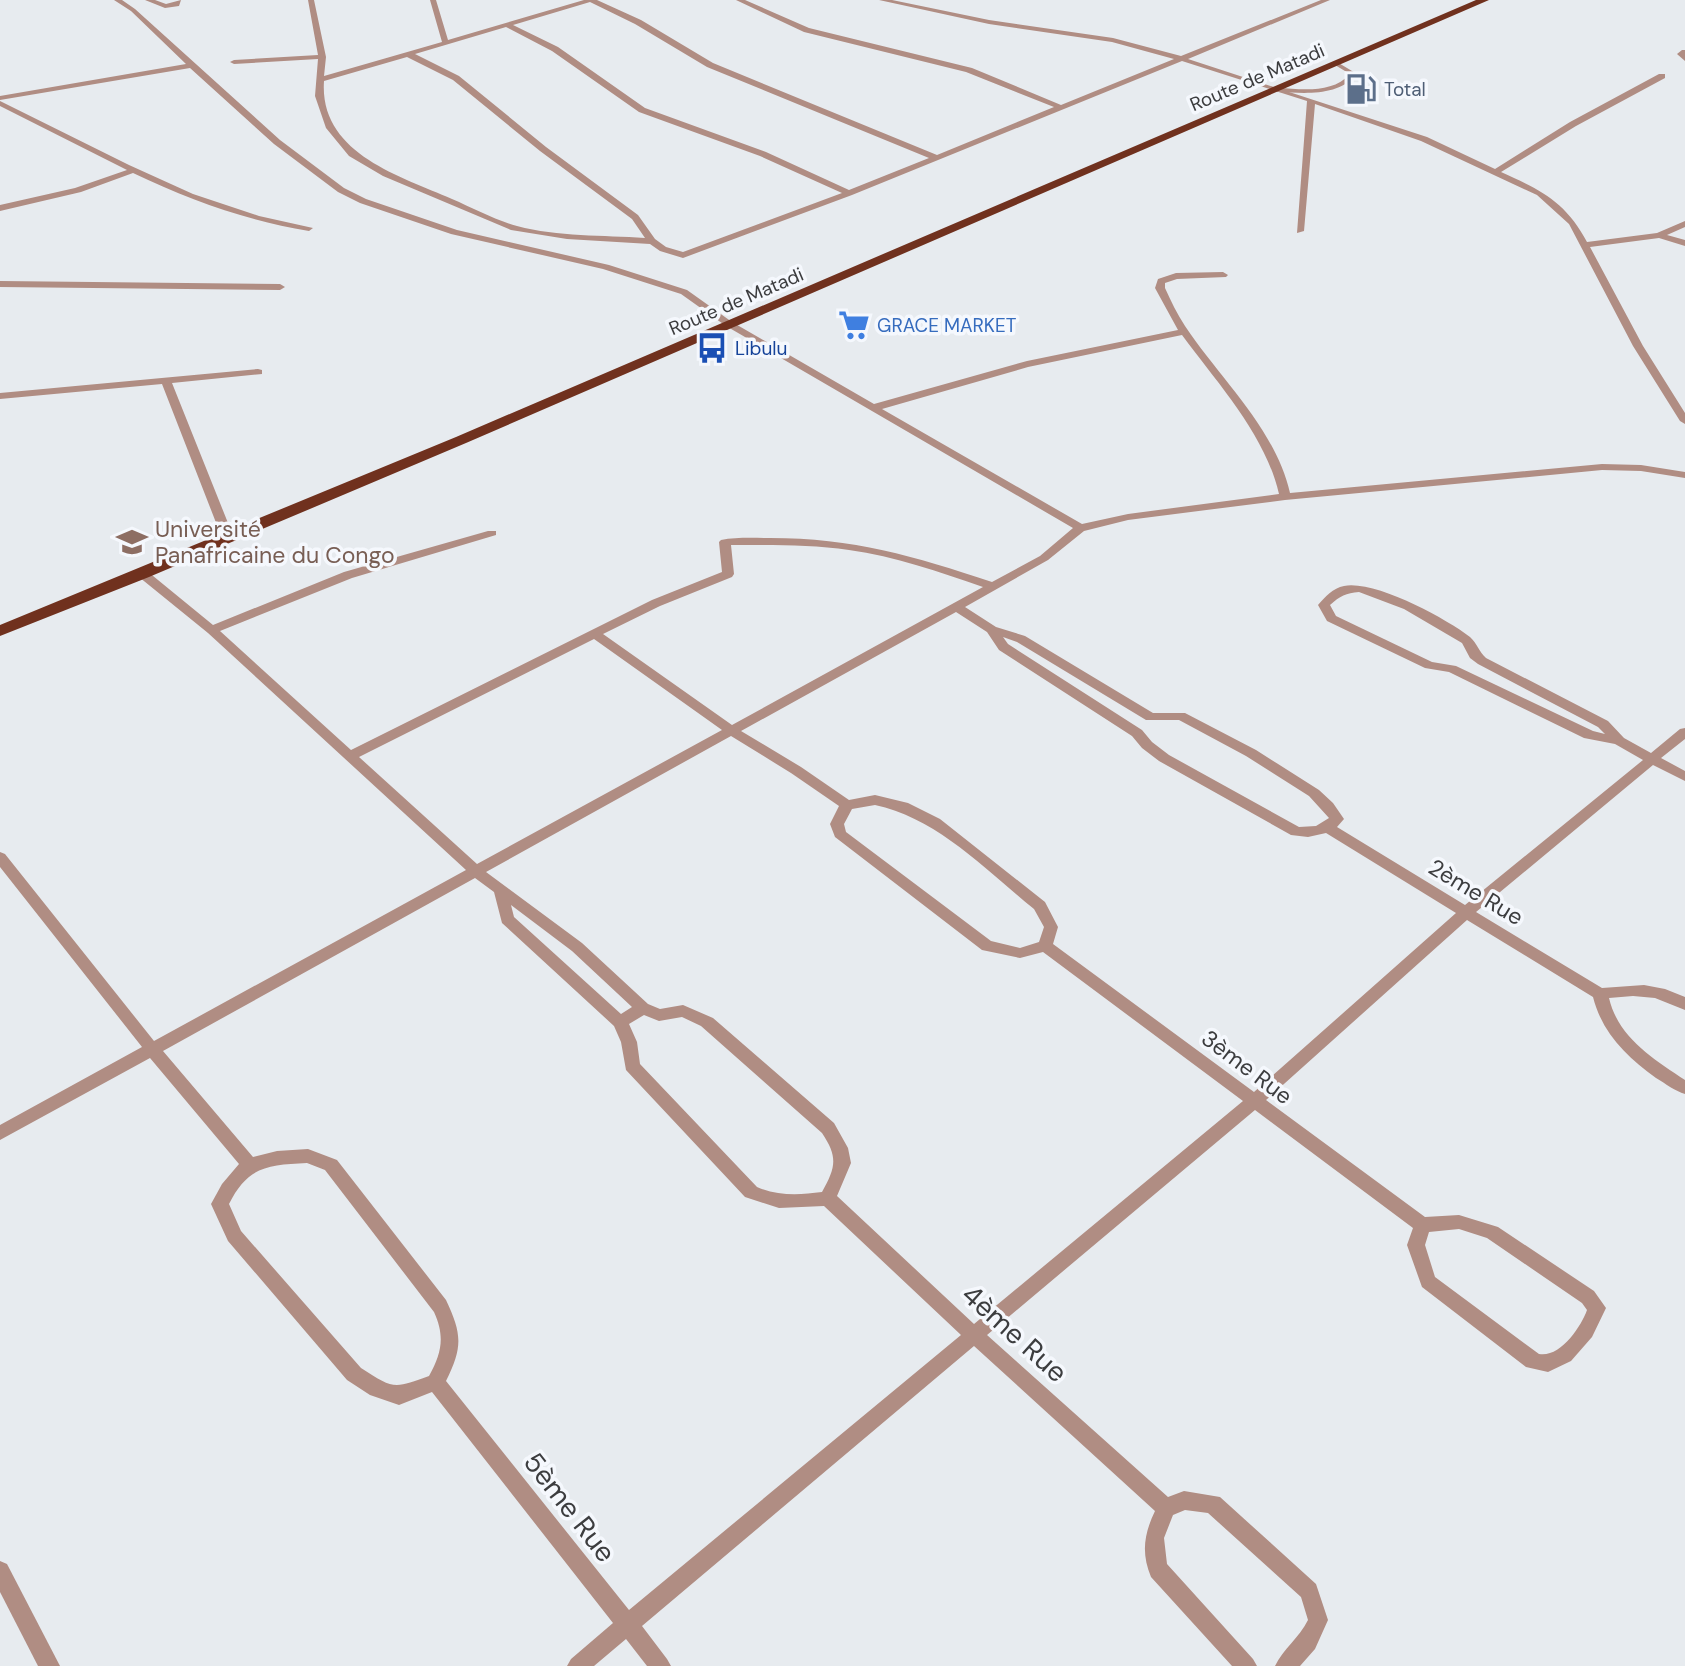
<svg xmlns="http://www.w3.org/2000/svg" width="1685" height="1666" viewBox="0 0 1685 1666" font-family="'DM Sans',sans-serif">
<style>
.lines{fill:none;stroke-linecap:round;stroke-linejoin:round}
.service{fill:#b08d83;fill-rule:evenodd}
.minor{fill:#b08d83;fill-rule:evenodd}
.trunk{fill:#70311e;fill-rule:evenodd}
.labels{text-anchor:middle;stroke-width:7;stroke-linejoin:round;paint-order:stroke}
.far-street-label{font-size:19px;fill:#3c3d3f;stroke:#f5f8fd}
.far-service-label{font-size:19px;fill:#4e5e75;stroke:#f5f8fd;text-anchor:start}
.far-shop-label{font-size:19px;fill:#366cbe;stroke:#f5f8fd;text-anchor:start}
.far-transit-label{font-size:19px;fill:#164399;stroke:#f5f8fd;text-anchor:start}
.education-label{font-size:23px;fill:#785e54;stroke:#f5f8fd;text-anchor:start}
.street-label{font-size:23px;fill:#3c3d3f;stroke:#f5f8fd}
.near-street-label{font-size:28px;fill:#3c3d3f;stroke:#f5f8fd}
</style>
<rect width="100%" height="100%" fill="#e7ebef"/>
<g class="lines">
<path class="service" d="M1337,62L1357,74C1337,97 1306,93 1278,92L1275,90L1278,88C1302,89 1332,94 1350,74L1335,65L1334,64Z"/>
<g class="minor">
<path d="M114,0H122L135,9L280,140L344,188L366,199L457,230L609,265L687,290L732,322L874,404L1027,361L1178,330L1155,288L1158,279L1176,273L1223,272L1228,275L1226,277L1177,279L1165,283V288C1171,301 1177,314 1185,326C1221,380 1275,428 1290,493L1602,464L1641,465L1685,472V478L1641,471L1602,470L1285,500L1128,520L1084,531L1048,560L965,607L996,627L1025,636L1153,713H1185L1256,750L1319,790L1333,803L1344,819L1337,827L1465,905L1643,760L1615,744L1584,738L1449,672L1425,668L1327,621L1318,605C1325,597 1333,588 1344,586C1375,580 1445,618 1470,637C1477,643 1479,652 1486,658L1608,721L1624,738L1651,753L1680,729L1685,728V739L1661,758L1685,771V781L1653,765L1476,912L1602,988L1644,985L1665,989L1685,997V1010L1655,998L1633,996L1609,998C1618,1037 1653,1059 1685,1080V1094C1675,1091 1666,1084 1656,1078C1627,1057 1602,1033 1593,997L1467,920L1266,1100L1425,1217L1459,1215L1498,1227L1594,1291L1606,1308L1592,1337L1571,1361L1548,1372L1526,1367L1422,1287L1407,1245L1413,1228L1255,1110L987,1335L1168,1497L1184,1491L1220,1497L1316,1584L1328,1620L1315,1649L1300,1666H1275C1283,1649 1299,1638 1308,1620L1301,1597L1208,1513L1185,1510L1173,1515L1164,1538L1167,1564L1253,1659L1257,1666H1232L1151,1577C1141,1553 1144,1534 1155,1511L974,1346L642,1626L667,1659L671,1666H647L626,1639L594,1666H567L571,1659L613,1623L432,1392L399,1405L370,1395L347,1380L228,1241L211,1204L222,1184L239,1164L150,1058L0,1140V1125L142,1047L0,867V852L5,854L154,1041L466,870L208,633L139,577V571H147L213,625L344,572L488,531H496V535L352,578L220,631L351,750L652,600L722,572L719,542L721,540C736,537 754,538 770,538C853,538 914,556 992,582L1040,556L1073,528L726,326L681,294L603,269L451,234L360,203L338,192L274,144L190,68L0,100V96L186,64L131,11ZM1182,335C1218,384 1265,434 1279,494L1128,514L1082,524L882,409L1028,367ZM731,545C770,545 810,544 849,550C895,556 939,572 983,587L732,725L603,634L660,606L732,577L734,574ZM1359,592L1404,609L1462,643L1470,658L1478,664L1598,727L1605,734L1593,731L1456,666L1432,662L1336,616L1330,605C1340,596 1346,593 1359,592ZM956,612L987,632L999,650L1132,736L1142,748L1159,761L1291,835L1308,837L1326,833L1456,913L1254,1092L1053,944L1058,927L1045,902L940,819L908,803L875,795L849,800L801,767L741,731ZM1003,637L1017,642L1146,720H1179L1246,756L1309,796L1329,818L1316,826L1299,827L1169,755L1152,742L1142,730L1008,644ZM594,639L722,730L477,864L359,757ZM731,736L791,773L839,806L830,824L835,837L982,950L1020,958L1043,952L1243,1101L974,1324L837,1196L851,1163L848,1148L834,1123L713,1018L683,1005L660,1009L648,1004L582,943L486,872ZM875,805C937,818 986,870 1034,909L1044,927L1039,942L1020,948L991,941L846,832L844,824L852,809ZM475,878L494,892L502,923L614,1026L621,1042L626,1070L745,1197L779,1208L824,1206L961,1335L629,1610L446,1381C463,1347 462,1334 446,1300L337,1160L308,1149L277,1151L253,1157L163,1051ZM511,905L572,951L632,1007L621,1014L514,917ZM644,1015L659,1021L682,1017L701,1026L822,1133C838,1157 836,1167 822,1192C799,1195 778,1196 757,1187L640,1064L637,1042L629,1024ZM307,1163L325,1170L434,1312C445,1336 442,1353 429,1376C394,1389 393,1389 361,1368L241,1231L229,1204C248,1166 268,1165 307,1163ZM1459,1229L1487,1238L1582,1303L1587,1310C1581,1327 1560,1358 1539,1354L1435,1277L1425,1245L1429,1232Z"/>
<polygon points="145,0 155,0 166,4 181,0 179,6 165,8"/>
<path d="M308,0H314L326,57L324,76L442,42L430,0H436L448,40L584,0H597L641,20L713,63L937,155L1054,107L966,72L804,32L736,0H745L809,28L972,68L1061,105L1174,59L1112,42L989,24L879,0H892L989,20L1113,38L1181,56L1321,0H1330L1188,59L1427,137L1495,169L1570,122L1659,74H1665V78L1576,126L1501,172C1541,190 1566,202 1587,242L1657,233L1685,221V227L1667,235L1685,240V246L1659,238L1590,247L1643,346L1685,413V424L1680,421L1633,346L1569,224L1537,195L1421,141L1315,104L1304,231L1297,233L1307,101L1182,61L852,195L683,258L660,251L650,244L567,239L511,230L383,176L349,156L326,128L315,96L318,59L234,64L230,62L234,60L318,55ZM590,2L635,24L707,67L929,158L849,190L766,152L645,108L558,47L513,25ZM506,27L552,51L639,112L760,156L842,193L683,252L666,247L655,239L638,215L546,147L459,76L415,54ZM407,57L453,80L540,151L632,219L645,238C603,235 558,237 517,226C495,220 473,208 452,199C399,176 319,153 324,81Z"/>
<polygon points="1682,50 1685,50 1685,61 1677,54"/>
<path d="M0,101L129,165L193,194L259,216L313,228L309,231C247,221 190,200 133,173L81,192L0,211V205L75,188L127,170L0,106Z"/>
<polygon points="0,281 280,284 285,287 280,290 0,287"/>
<polygon points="258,369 262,370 262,374 172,383 234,538 228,541 222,538 162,384 0,399 0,393"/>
<polygon points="0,1561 7,1564 60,1666 38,1666 0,1592"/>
</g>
<polygon class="trunk" points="1476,0 1489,0 466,443 149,577 0,636 0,625 456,437"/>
</g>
<defs>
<symbol id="fuel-bare" viewBox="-9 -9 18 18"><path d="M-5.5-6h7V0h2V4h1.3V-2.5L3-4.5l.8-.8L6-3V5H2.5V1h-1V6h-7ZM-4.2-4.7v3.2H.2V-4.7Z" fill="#5c6f8a" stroke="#f5f8fd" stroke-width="2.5" paint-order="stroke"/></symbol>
<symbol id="supermarket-bare" viewBox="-9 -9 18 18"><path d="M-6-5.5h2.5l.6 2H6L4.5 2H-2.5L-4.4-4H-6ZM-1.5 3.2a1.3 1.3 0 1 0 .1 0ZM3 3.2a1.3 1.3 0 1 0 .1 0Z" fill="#3f7fe0" stroke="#f5f8fd" stroke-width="2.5" paint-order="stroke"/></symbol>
<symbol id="bus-bare" viewBox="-9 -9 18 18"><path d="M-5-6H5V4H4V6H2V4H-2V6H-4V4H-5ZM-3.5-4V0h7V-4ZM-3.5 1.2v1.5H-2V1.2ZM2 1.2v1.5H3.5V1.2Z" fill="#1a4fb4" stroke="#f5f8fd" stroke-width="2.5" paint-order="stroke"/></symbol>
<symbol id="university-bare" viewBox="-9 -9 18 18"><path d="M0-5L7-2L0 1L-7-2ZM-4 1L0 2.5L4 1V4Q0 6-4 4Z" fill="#8d6e63" stroke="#f5f8fd" stroke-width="2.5" paint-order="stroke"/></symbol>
</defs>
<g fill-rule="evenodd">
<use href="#fuel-bare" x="1339" y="67" width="44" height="44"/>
<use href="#supermarket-bare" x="832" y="303" width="44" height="44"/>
<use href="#bus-bare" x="690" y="326" width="44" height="44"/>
<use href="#university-bare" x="110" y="520" width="44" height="44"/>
</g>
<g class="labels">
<g class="far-street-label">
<text transform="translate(1257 77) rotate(-23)" y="7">Route de Matadi</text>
<text transform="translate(736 301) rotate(-23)" y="7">Route de Matadi</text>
</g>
<g class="far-service-label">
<text x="1384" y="96">Total</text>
</g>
<g class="far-shop-label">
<text x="877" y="332">GRACE MARKET</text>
</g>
<g class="far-transit-label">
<text x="735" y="355">Libulu</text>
</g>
<g class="education-label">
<text x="155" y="537">Université<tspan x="155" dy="26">Panafricaine du Congo</tspan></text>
</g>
<g class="street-label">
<text transform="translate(1476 892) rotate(31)" y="8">2ème Rue</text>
<text transform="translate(1247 1067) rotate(37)" y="8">3ème Rue</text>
</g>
<g class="near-street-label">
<text transform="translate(1015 1333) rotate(42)" y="10">4ème Rue</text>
<text transform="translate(570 1507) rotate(52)" y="10">5ème Rue</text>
</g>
</g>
</svg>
